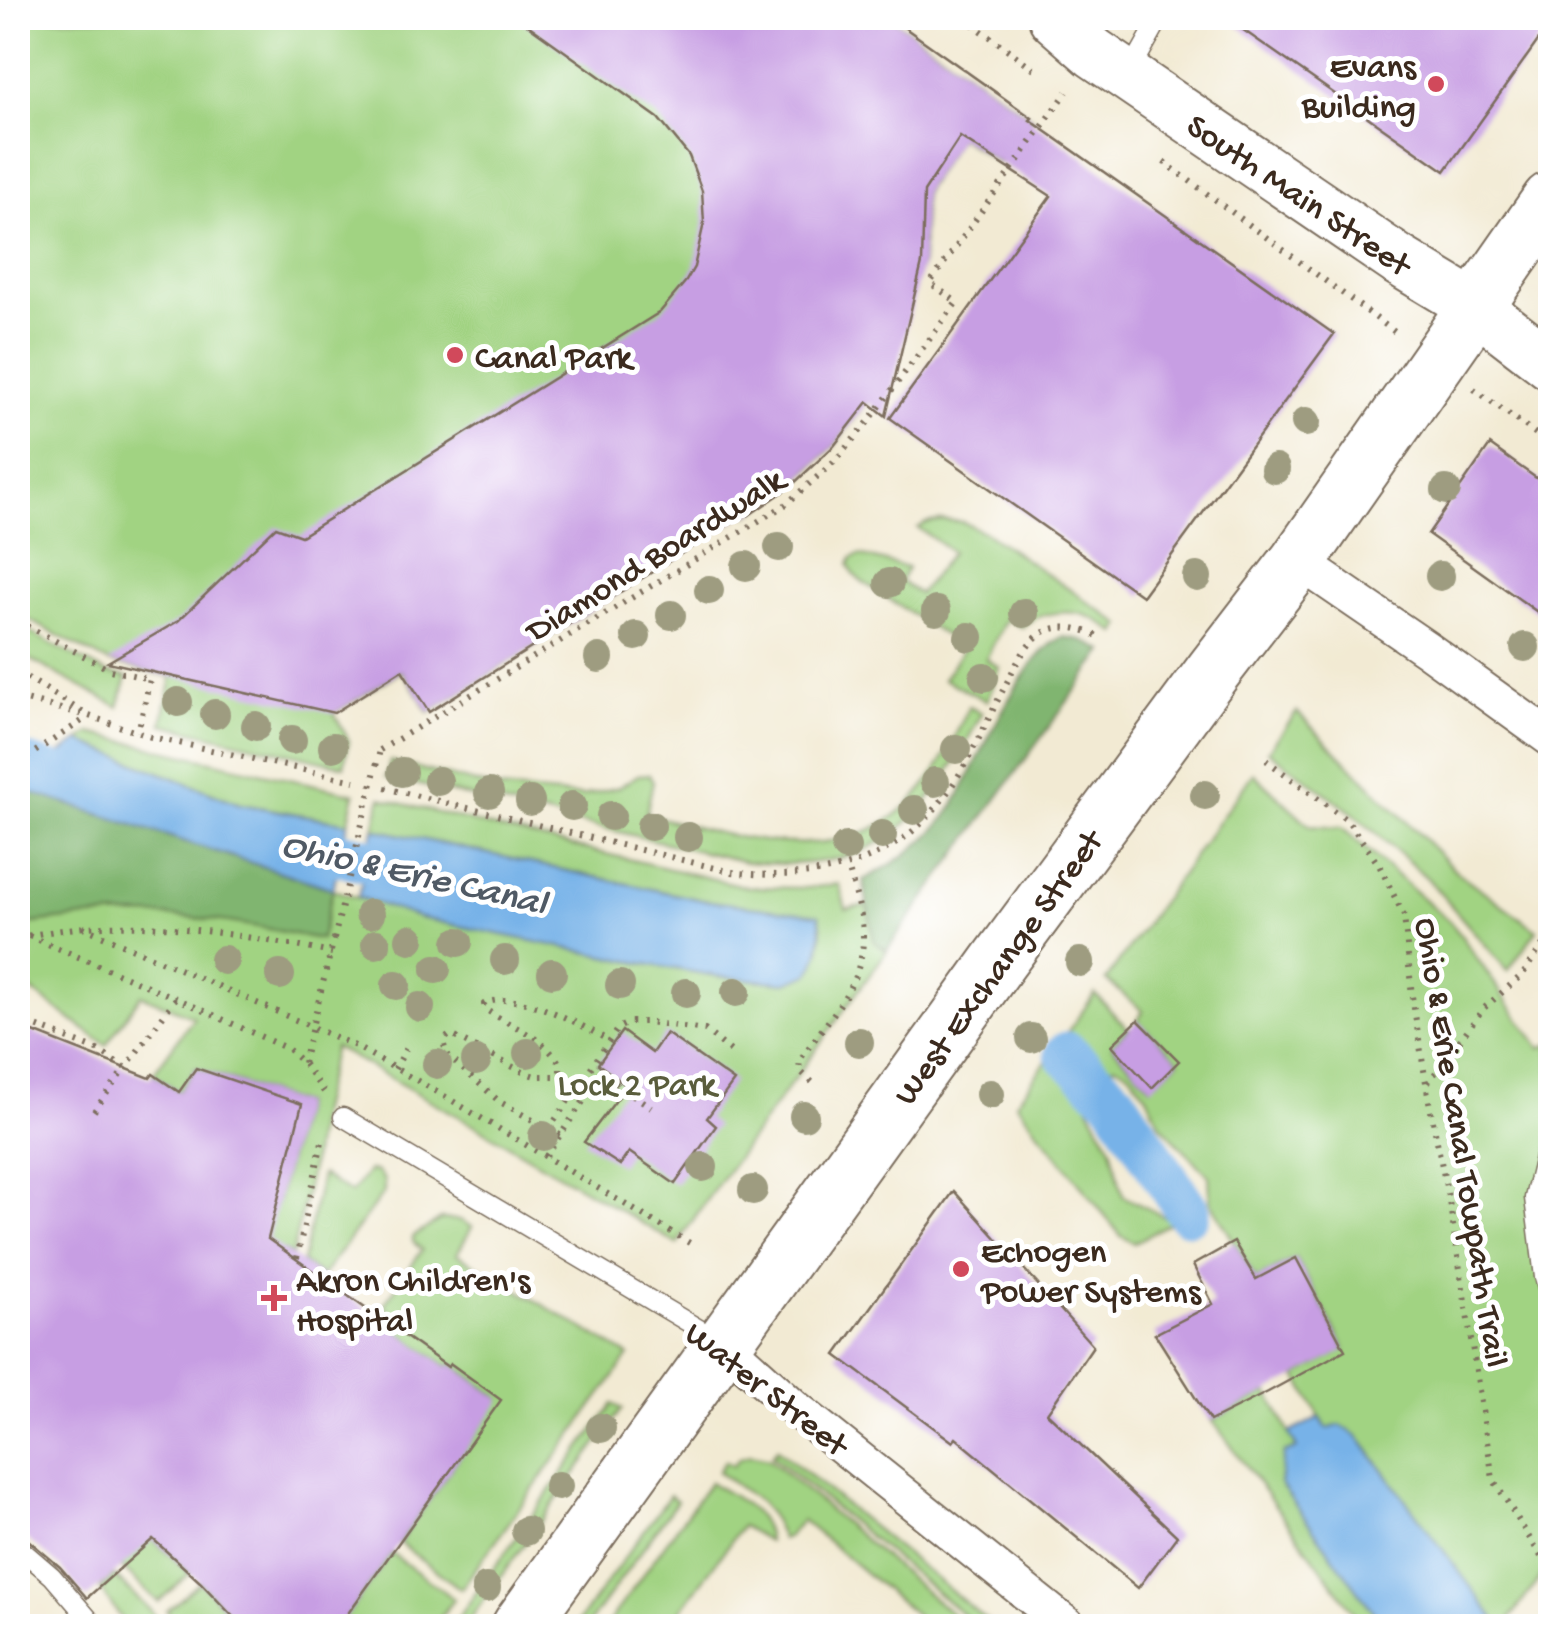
<svg xmlns="http://www.w3.org/2000/svg" width="1568" height="1644" viewBox="0 0 1568 1644" font-family="'Gochi Hand',sans-serif">
<style>
.green{fill:#a1d382;stroke:#6e7e50;stroke-width:2.5}
.forest{fill:#80b570;stroke:#5e7047;stroke-width:2.5}
.water{fill:#77b2e8;stroke:#596e83;stroke-width:2.5}
.lines{fill:none;stroke-linecap:round;stroke-linejoin:round}
.canal{stroke:#77b2e8;stroke-width:45}
.building{fill:#c79ee3}
.lane-casing{stroke:#7b6d5d;stroke-width:21}
.street-casing{stroke:#7b6d5d;stroke-width:39}
.secondary-casing{stroke:#7b6d5d;stroke-width:54}
.primary-casing{stroke:#7b6d5d;stroke-width:59}
.path{stroke:#7b6d5d;stroke-width:6;stroke-dasharray:2.5 8;stroke-linecap:butt}
.lane{stroke:#fff;stroke-width:18}
.street{stroke:#fff;stroke-width:35}
.secondary{stroke:#fff;stroke-width:50}
.primary{stroke:#fff;stroke-width:55}
.path-bridge{stroke:#7b6d5d;stroke-width:6;stroke-dasharray:2.5 8;stroke-linecap:butt}
.tree{fill:#9e9c80}
.poi-dot{fill:#d1495b;stroke:#fff;stroke-width:4}
.labels{text-anchor:middle;stroke-width:10;stroke-linejoin:round;paint-order:stroke}
.poi-label{font-size:35px;fill:#3b2a1e;stroke:#fff;text-anchor:start}
.street-label{font-size:35px;fill:#3b2a1e;stroke:#fff}
.park-label{font-size:35px;fill:#5a5d3c;stroke:#fff}
.water-label{font-size:38px;font-style:italic;fill:#505a65;stroke:#fff}
</style>
<rect width="100%" height="100%" fill="#fff"/>
<filter id="ink" filterUnits="userSpaceOnUse"><feTurbulence type="fractalNoise" baseFrequency=".01" numOctaves="2"/><feDisplacementMap in="SourceGraphic" scale="20" xChannelSelector="R" yChannelSelector="G"/><feConvolveMatrix kernelMatrix="1 2 1 2 8 2 1 2 1" color-interpolation-filters="sRGB"/></filter>
<filter id="wash" filterUnits="userSpaceOnUse"><feTurbulence type="fractalNoise" baseFrequency=".0048" numOctaves="4" result="noise"/><feDisplacementMap in="SourceGraphic" scale="40" xChannelSelector="R" yChannelSelector="G"/><feGaussianBlur stdDeviation="2.25" result="paint"/><feColorMatrix in="noise" values="0 0 0 0 0 0 0 0 0 0 0 0 0 0 0 0 0 1.4 0 .05"/><feComposite in="paint" operator="in"/></filter>
<g filter="url(#wash)">
<rect width="100%" height="100%" fill="#f2ead3"/>
<g class="green">
<polygon points="18,18 891,18 1032,118 999,163 959,137 924,192 922,263 875,392 834,446 789,488 749,515 747,512 429,712 402,671 334,713 349,741 344,766 162,724 172,677 108,662 18,614"/>
<path d="M943,520L963,522L988,534L1122,625L1116,633C1109,628 1102,623 1095,619C1073,608 1040,611 1022,627L1006,619L986,659L999,667L987,701L943,679L964,648L861,581L854,575L849,565L852,558L860,555L908,568L900,581L919,594L952,552L918,528L926,523Z"/>
<polygon points="18,626 107,673 127,677 119,707 18,653"/>
<path d="M969,707L982,713C925,824 879,875 746,862L386,777L390,761L499,789L582,796L619,787L638,775L649,774L653,782L646,814C738,839 855,876 924,787C943,763 956,734 969,707Z"/>
<polygon points="1297,712 1457,872 1537,930 1508,971 1426,877 1354,814 1268,751"/>
<polygon points="90,733 355,794 348,823 240,804 79,741"/>
<polygon points="1253,773 1310,826 1342,828 1449,921 1460,934 1540,1048 1550,1044 1550,1564 1505,1626 1500,1626 1327,1429 1297,1376 1345,1349 1296,1258 1256,1279 1210,1201 1209,1176 1161,1125 1147,1096 1129,1072 1116,1065 1097,1072 1089,1083 1087,1093 1089,1107 1111,1147 1123,1196 1173,1221 1134,1243 1121,1236 1016,1103 1095,994 1128,1029 1112,1046 1151,1087 1179,1061 1137,1020 1143,1011 1106,980"/>
<polygon points="18,788 368,901 535,941 629,961 717,976 787,983 809,974 820,952 822,930 819,915 790,914 702,900 374,829 381,798 503,830 748,887 807,888 839,884 846,909 868,905 874,941 887,951 705,1202 677,1244 485,1131 334,1047 319,1111 311,1169 292,1255 285,1251 277,1263 244,1223 277,1204 302,1104 196,1068 179,1092 153,1074 194,1017 141,995 106,1045 18,981"/>
<polygon points="368,1171 376,1171 384,1180 384,1192 322,1276 302,1262 321,1175 351,1193"/>
<polygon points="441,1219 460,1220 472,1227 457,1254 629,1356 461,1589 399,1543 500,1399 452,1364 448,1367 387,1324 394,1314 383,1306 422,1250 413,1242 413,1237"/>
<polygon points="1268,1392 1297,1448 1281,1485 1384,1626 1364,1626 1212,1420"/>
<polygon points="613,1404 622,1409 465,1626 452,1626"/>
<polygon points="777,1449 994,1626 977,1626 772,1456"/>
<polygon points="750,1455 769,1459 966,1626 929,1626 802,1520 787,1537 782,1539 770,1514 760,1502 718,1472 725,1461 733,1466 739,1458"/>
<path d="M710,1482C733,1497 766,1510 768,1541L742,1526L669,1626H606Z"/>
<polygon points="670,1495 677,1501 587,1626 575,1626"/>
<polygon points="150,1537 190,1573 158,1602 106,1552"/>
<polygon points="391,1553 454,1599 434,1626 339,1626"/>
<polygon points="114,1576 149,1609 163,1626 127,1626 100,1589"/>
<polygon points="200,1582 242,1626 181,1626 167,1611"/>
</g>
<g class="forest">
<path d="M1063,637L1082,640L1104,651L887,950L874,942L863,880C897,863 931,840 952,808C978,767 1020,654 1063,637Z"/>
<path d="M18,788L333,889L321,939C282,932 244,923 205,919C145,912 86,915 26,924L18,905Z"/>
</g>
<g class="water">
<polygon points="79,741 240,804 348,823 333,889 18,788 18,782"/>
<path d="M374,829L702,900L819,915C823,936 822,956 809,974L786,983L717,976L629,961L420,918L358,897Z"/>
<polygon points="1320,1417 1327,1429 1340,1425 1358,1436 1500,1626 1384,1626 1280,1484 1284,1453 1297,1448 1289,1433"/>
</g>
<g class="lines">
<g class="canal">
<polyline points="18,764 96,788"/>
<polyline points="282,841 425,873"/>
<polyline points="1067,1054 1115,1100 1188,1212"/>
</g>
</g>
<g id="blocks">
<g class="building">
<polygon points="518,18 891,18 1032,118 1030,120 1334,334 1142,596 890,418 1051,196 960,137 924,192 922,263 886,416 868,402 834,446 789,488 749,515 748,512 429,712 402,670 334,713 108,662 178,621 276,527 301,536 660,312 686,281 694,267 704,223 702,191 689,156 658,118"/>
<polygon points="1226,18 1550,18 1550,24 1445,171"/>
<polygon points="1490,445 1550,488 1550,621 1428,534"/>
<polygon points="1138,1020 1179,1061 1152,1088 1112,1045"/>
<polygon points="18,1026 150,1078 153,1074 179,1092 196,1068 302,1104 268,1239 448,1367 451,1364 501,1400 339,1626 242,1626 200,1582 153,1539 87,1598 60,1567 26,1538 18,1535"/>
<polygon points="622,1031 652,1053 666,1033 734,1081 707,1118 716,1126 675,1184 629,1152 620,1165 584,1142 627,1086 598,1064"/>
<polygon points="954,1191 1093,1346 1047,1413 1177,1536 1138,1588 956,1438 953,1442 836,1355"/>
<polygon points="1234,1242 1256,1279 1296,1258 1345,1350 1268,1392 1210,1421 1155,1334 1213,1304 1193,1265"/>
</g>
</g>
</g>
<g filter="url(#ink)">
<use href="#blocks" fill-opacity="0" stroke="#7b6d5d" stroke-width="2.5"/>
<g class="lines">
<defs>
<g id="lane">
<polyline points="1128,75 1160,18"/>
<polyline points="343,1117 716,1339"/>
<polyline points="1550,1133 1534,1198 1544,1277 1550,1297"/>
<polyline points="18,1547 52,1576 95,1626"/>
</g>
<g id="street">
<polyline points="1298,561 1428,650 1550,738"/>
<polyline points="723,1343 795,1408 1068,1626"/>
</g>
<polyline id="secondary" points="1054,18 1094,53 1398,260 1476,307 1550,364"/>
<polyline id="primary" points="520,1626 999,961 1214,670 1298,561 1550,200"/>
</defs>
<use href="#lane" class="lane-casing"/>
<use href="#street" class="street-casing"/>
<use href="#secondary" class="secondary-casing"/>
<use href="#primary" class="primary-casing"/>
<g class="path">
<polyline points="964,18 1040,73"/>
<polyline points="1164,162 1399,335"/>
<polyline points="1474,389 1550,444"/>
<polyline points="18,621 110,670 150,679 138,732"/>
<polyline points="18,672 84,713"/>
<polyline points="18,698 89,716 151,737 355,781"/>
<polyline points="380,750 785,505 833,463 869,421 957,302 930,283 1067,92"/>
<polyline points="1266,760 1348,821 1379,865 1404,916 1412,996 1429,1101 1451,1212 1493,1479 1550,1571"/>
<polyline points="18,763 88,717"/>
<path d="M385,788L732,872C797,880 863,873 914,830C955,795 977,741 1001,694C1011,675 1021,650 1038,636C1057,621 1084,628 1103,639"/>
<polyline points="83,927 353,1045 441,1094 693,1245"/>
<polyline points="29,936 176,998 288,1049 303,1063 327,1096"/>
<path d="M18,937C40,934 63,929 86,927C169,921 251,937 332,953"/>
<polyline points="18,1019 100,1051 126,1068"/>
<polyline points="303,1063 334,939"/>
<polyline points="395,1069 406,1049"/>
<path d="M812,1082L799,1070L800,1060C825,1022 864,985 863,936C863,913 853,888 848,866"/>
<polyline points="1428,1083 1483,1009 1523,974 1550,934"/>
<polyline points="94,1111 176,998"/>
<polyline points="549,1129 618,1028 630,1022 647,1022 705,1030 733,1053"/>
<path d="M560,1135L500,1102L447,1055L444,1045L446,1038L450,1035L455,1037L523,1072L535,1076H555L560,1072V1064C542,1035 511,1027 485,1009L484,1004C515,988 581,1024 609,1041"/>
<polyline points="546,1156 602,1074 651,1107"/>
<polyline points="297,1258 323,1137"/>
</g>
<use href="#lane" class="lane"/>
<use href="#street" class="street"/>
<use href="#secondary" class="secondary"/>
<use href="#primary" class="primary"/>
<polyline class="path-bridge" points="334,939 380,750"/>
</g>
<g class="tree">
<circle cx="1306" cy="422" r="15"/>
<circle cx="1275" cy="469" r="15"/>
<circle cx="1446" cy="490" r="15"/>
<circle cx="779" cy="547" r="15"/>
<circle cx="746" cy="566" r="15"/>
<circle cx="1440" cy="576" r="15"/>
<circle cx="1197" cy="577" r="15"/>
<circle cx="889" cy="583" r="15"/>
<circle cx="709" cy="590" r="15"/>
<circle cx="936" cy="611" r="15"/>
<circle cx="1024" cy="613" r="15"/>
<circle cx="671" cy="615" r="15"/>
<circle cx="636" cy="636" r="15"/>
<circle cx="969" cy="637" r="15"/>
<circle cx="1525" cy="647" r="15"/>
<circle cx="599" cy="658" r="15"/>
<circle cx="984" cy="677" r="15"/>
<circle cx="178" cy="702" r="15"/>
<circle cx="215" cy="714" r="15"/>
<circle cx="256" cy="726" r="15"/>
<circle cx="292" cy="740" r="15"/>
<circle cx="333" cy="747" r="15"/>
<circle cx="956" cy="749" r="15"/>
<circle cx="402" cy="772" r="15"/>
<circle cx="438" cy="781" r="15"/>
<circle cx="935" cy="782" r="15"/>
<circle cx="489" cy="793" r="15"/>
<circle cx="1205" cy="795" r="15"/>
<circle cx="530" cy="801" r="15"/>
<circle cx="572" cy="806" r="15"/>
<circle cx="914" cy="810" r="15"/>
<circle cx="611" cy="816" r="15"/>
<circle cx="651" cy="826" r="15"/>
<circle cx="882" cy="835" r="15"/>
<circle cx="688" cy="837" r="15"/>
<circle cx="846" cy="847" r="15"/>
<circle cx="370" cy="914" r="15"/>
<circle cx="410" cy="939" r="15"/>
<circle cx="458" cy="942" r="15"/>
<circle cx="376" cy="944" r="15"/>
<circle cx="224" cy="960" r="15"/>
<circle cx="505" cy="960" r="15"/>
<circle cx="1080" cy="962" r="15"/>
<circle cx="436" cy="969" r="15"/>
<circle cx="552" cy="973" r="15"/>
<circle cx="280" cy="975" r="15"/>
<circle cx="396" cy="985" r="15"/>
<circle cx="620" cy="985" r="15"/>
<circle cx="736" cy="992" r="15"/>
<circle cx="686" cy="993" r="15"/>
<circle cx="420" cy="1007" r="15"/>
<circle cx="1031" cy="1038" r="15"/>
<circle cx="859" cy="1042" r="15"/>
<circle cx="528" cy="1053" r="15"/>
<circle cx="476" cy="1061" r="15"/>
<circle cx="437" cy="1064" r="15"/>
<circle cx="990" cy="1094" r="15"/>
<circle cx="804" cy="1116" r="15"/>
<circle cx="543" cy="1136" r="15"/>
<circle cx="703" cy="1167" r="15"/>
<circle cx="753" cy="1190" r="15"/>
<circle cx="601" cy="1428" r="15"/>
<circle cx="558" cy="1486" r="15"/>
<circle cx="526" cy="1531" r="15"/>
<circle cx="486" cy="1588" r="15"/>
</g>
</g>
<g class="poi-dot">
<circle cx="1436" cy="84" r="10"/>
<circle cx="455" cy="355" r="10"/>
<circle cx="961" cy="1269" r="10"/>
<path d="M269 1283h10v10h10v10h-10v10h-10v-10h-10v-10h10z"/>
</g>
<g class="labels">
<g class="poi-label">
<text x="1416" y="76" text-anchor="end">Evans<tspan x="1416" dy="40">Building</tspan></text>
<text x="475" y="367">Canal Park</text>
<text x="981" y="1261">Echogen<tspan x="981" dy="40">Power Systems</tspan></text>
<text x="296" y="1290">Akron Children's<tspan x="296" dy="40">Hospital</tspan></text>
</g>
<g class="street-label">
<text transform="translate(1300 193) rotate(34)" y="12">South Main Street</text>
<text transform="translate(654 553) rotate(-32)" y="12">Diamond Boardwalk</text>
<text transform="translate(996 966) rotate(-54)" y="12">West Exchange Street</text>
<text transform="translate(1464 1142) rotate(81)" y="12">Ohio &amp; Erie Canal Towpath Trail</text>
<text transform="translate(768 1387) rotate(38)" y="12">Water Street</text>
</g>
<g class="park-label">
<text x="637" y="1094">Lock 2 Park</text>
</g>
<g class="water-label">
<text transform="translate(415 871) rotate(13)" y="13">Ohio &amp; Erie Canal</text>
</g>
</g>
<rect width="1568" height="1644" fill="none" stroke="#fff" stroke-width="60"/>
</svg>
